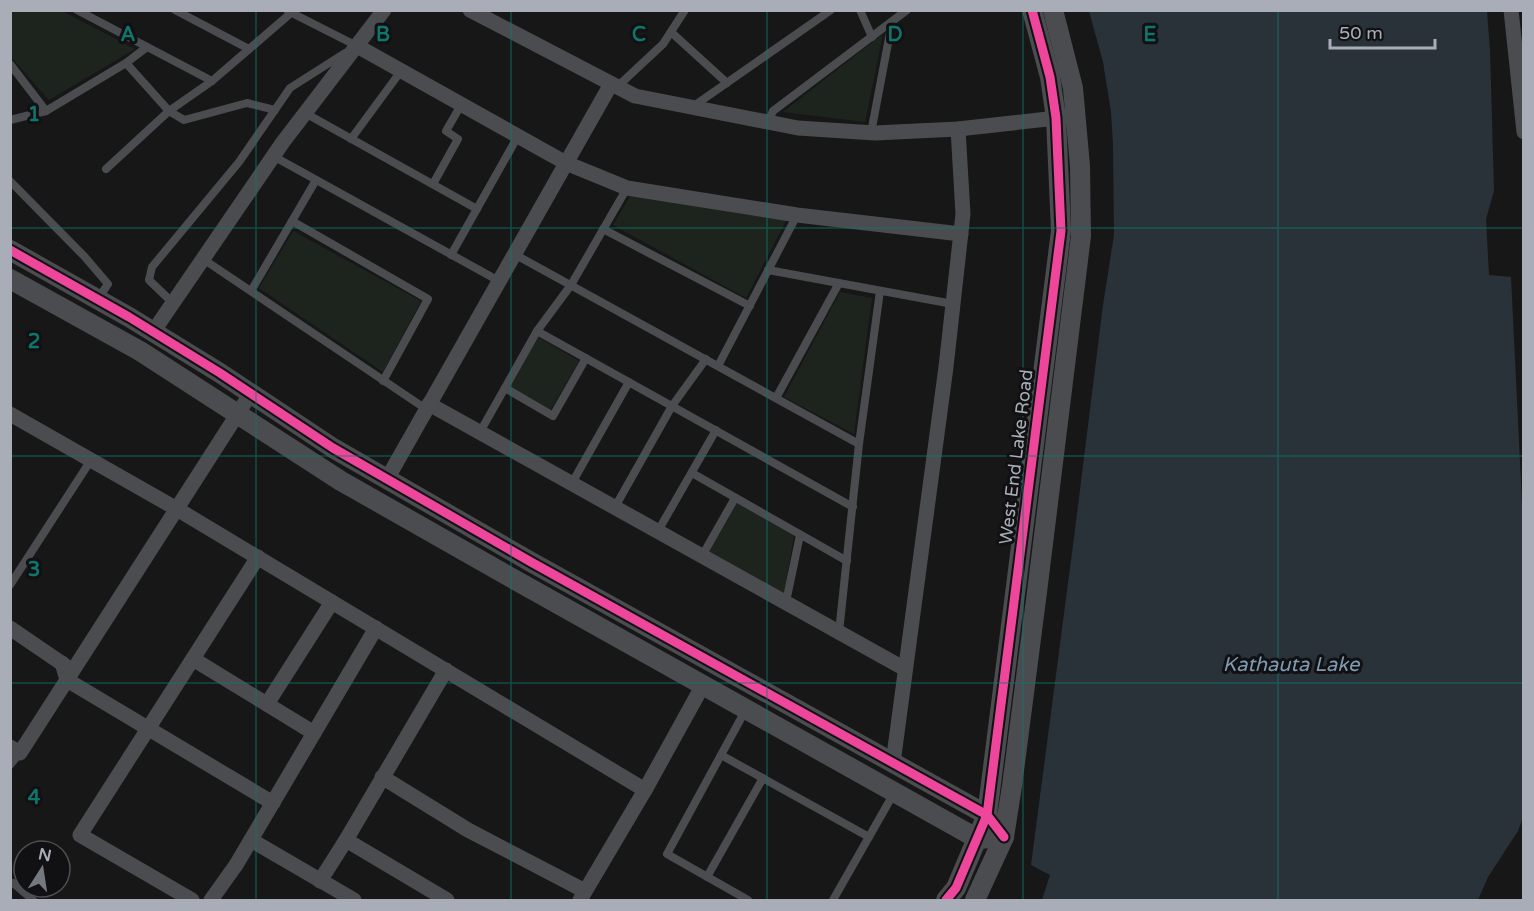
<svg xmlns="http://www.w3.org/2000/svg" width="1534" height="911" viewBox="0 0 1534 911" font-family="'Varela Round',sans-serif">
<style>
.green{fill:#1d241e}
.water{fill:#2a3239}
.lines{fill:none;stroke-linecap:round;stroke-linejoin:round}
.service{stroke:#4b4c50;stroke-width:8}
.minor{stroke:#4b4c50;stroke-width:15}
.tertiary{stroke:#4b4c50;stroke-width:20}
.cycleway-casing{stroke:#111113;stroke-width:13}
.cycleway{stroke:#ed469a;stroke-width:9}
.grid{fill:none;stroke:#0f766e;stroke-width:1.5;stroke-opacity:0.55}
.labels{text-anchor:middle;stroke-width:6;stroke-linejoin:round;paint-order:stroke}
.street-label{font-size:18px;fill:#a8adb8;stroke:#111113}
.water-label{font-size:20px;font-style:italic;fill:#7f9bb3;stroke:#111113}
.grid-label{font-size:20px;text-anchor:middle;font-weight:bold;fill:#0f766e;stroke:#111113;stroke-width:6;stroke-linejoin:round;paint-order:stroke}
</style>
<rect width="100%" height="100%" fill="#171717"/>
<g class="green">
<polygon points="10,11 62,11 135,49 49,100 11,57"/>
<polygon points="883,34 865,122 783,112"/>
<polygon points="631,195 787,219 746,298 613,225"/>
<polygon points="293,231 421,301 383,372 259,288"/>
<polygon points="840,292 872,298 854,434 784,397"/>
<polygon points="538,337 579,361 550,411 509,386"/>
<polygon points="737,503 794,535 784,595 708,554"/>
</g>
<polygon class="water" points="1089,11 1487,11 1490,50 1494,191 1486,219 1489,275 1511,277 1523,525 1524,815 1518,831 1488,877 1478,900 1042,900 1050,875 1031,865 1075,530 1103,305 1114,235 1113,145 1111,112 1103,62"/>
<g class="lines">
<g class="service">
<polyline points="77,10 212,81"/>
<polyline points="175,10 249,49"/>
<polyline points="860,10 872,37"/>
<polyline points="288,11 357,46"/>
<polyline points="671,32 727,83"/>
<polyline points="126,63 169,111 184,120 247,103 275,110"/>
<polyline points="10,64 46,111"/>
<polyline points="617,87 663,44 685,10"/>
<polyline points="697,108 698,103 831,10"/>
<polyline points="305,113 477,209"/>
<polyline points="10,120 46,111 126,63 147,47"/>
<polyline points="768,122 773,111 907,10"/>
<polyline points="871,133 892,22"/>
<polyline points="351,139 401,71"/>
<polyline points="273,156 499,281"/>
<polyline points="106,169 169,111 212,81 291,13"/>
<polyline points="10,181 84,256 108,284 98,299"/>
<polyline points="433,184 458,139 446,131 461,105"/>
<polyline points="292,221 428,299 383,381"/>
<polyline points="603,229 750,306"/>
<polyline points="514,254 859,444"/>
<polyline points="451,255 518,136"/>
<polyline points="203,259 426,409"/>
<polyline points="768,270 953,304"/>
<polyline points="251,291 316,180"/>
<polyline points="173,303 149,280 152,267 239,162 290,88 345,53"/>
<polyline points="537,331 853,507"/>
<polyline points="718,366 797,215"/>
<polyline points="505,388 553,416 586,358"/>
<polyline points="776,398 839,283"/>
<polyline points="480,432 537,331 571,285 627,188"/>
<polyline points="692,473 847,561"/>
<polyline points="572,483 629,382"/>
<polyline points="615,507 672,406 706,359"/>
<polyline points="658,531 716,430"/>
<polyline points="702,556 735,498"/>
<polyline points="10,585 91,460"/>
<polyline points="786,602 800,535"/>
<polyline points="839,632 859,444 880,291"/>
<polyline points="745,711 667,854 748,900"/>
<polyline points="721,755 869,837"/>
<polyline points="10,765 20,753"/>
<polyline points="707,877 763,778"/>
<polyline points="13,883 33,900"/>
<polyline points="833,900 894,793"/>
</g>
<g class="minor">
<polyline points="470,10 635,96 798,128 875,133 958,129 1066,117"/>
<polyline points="1511,10 1524,132"/>
<polyline points="357,46 566,163 627,188 797,215 961,234"/>
<polyline points="153,332 283,142 384,10"/>
<polyline points="429,404 905,669"/>
<polyline points="10,414 177,509 645,790"/>
<polyline points="387,479 611,84"/>
<polyline points="10,628 70,669"/>
<polyline points="193,659 314,733"/>
<polyline points="62,663 67,680 273,803"/>
<polyline points="267,704 332,602"/>
<polyline points="10,747 20,753 251,393"/>
<polyline points="893,763 946,367 963,214 958,129"/>
<polyline points="382,777 468,830 585,891"/>
<polyline points="251,840 354,900"/>
<polyline points="346,840 447,900"/>
<polyline points="320,881 346,840 446,670"/>
<polyline points="192,900 80,835 258,557"/>
<polyline points="211,900 236,865 376,628"/>
<polyline points="580,900 645,790 703,685"/>
</g>
<g class="tertiary">
<polyline points="10,250 129,317 220,373 333,448 531,562 987,815 1004,837"/>
<polyline points="10,279 140,351 341,481 517,581 978,839 1004,837"/>
<polyline points="946,900 956,888 987,815 1061,231 1056,118 1050,77 1032,10"/>
<polyline points="975,900 1004,837 1012,786 1037,592 1081,236 1080,166 1073,88 1053,10"/>
</g>
<defs>
<g id="cycleway">
<polyline points="10,250 129,317 220,373 333,448 531,562 987,815 1004,837"/>
<polyline points="946,900 956,888 987,815 1061,231 1056,118 1050,77 1032,10"/>
</g>
</defs>
<use href="#cycleway" class="cycleway-casing"/>
<use href="#cycleway" class="cycleway"/>
</g>
<path class="grid" d="M256,10V900M511,10V900M767,10V900M1023,10V900M1278,10V900M10,228H1524M10,456H1524M10,683H1524"/>
<g class="labels">
<g class="street-label">
<text transform="translate(1016 457) rotate(-83)" y="6">West End Lake Road</text>
</g>
<g class="water-label">
<text x="1291" y="671">Kathauta Lake</text>
</g>
</g>
<g class="grid-label">
<text x="128" y="41">A</text>
<text x="383" y="41">B</text>
<text x="639" y="41">C</text>
<text x="895" y="41">D</text>
<text x="1150" y="41">E</text>
<text x="34" y="121">1</text>
<text x="34" y="348">2</text>
<text x="34" y="576">3</text>
<text x="34" y="804">4</text>
</g>
<rect width="1534" height="911" fill="none" stroke="#a8adb8" stroke-width="24"/>
<g transform="translate(42 869) rotate(12)"><circle r="28" fill="#111113" stroke="#4d4f55" stroke-width="1.5"/>
<path d="M0-4.5L10 22L0 15L-10 22Z" fill="#757880"/>
<text y="-9" font-size="16" font-weight="bold" text-anchor="middle" fill="#a8adb8">N</text>
</g>
<path d="M1330 39v9h105v-9" fill="none" stroke="#a8adb8" stroke-width="3"/>
<text x="1339" y="39" font-size="18" fill="#a8adb8" stroke="#111113" stroke-width="4.5" paint-order="stroke">50 m</text>
</svg>
